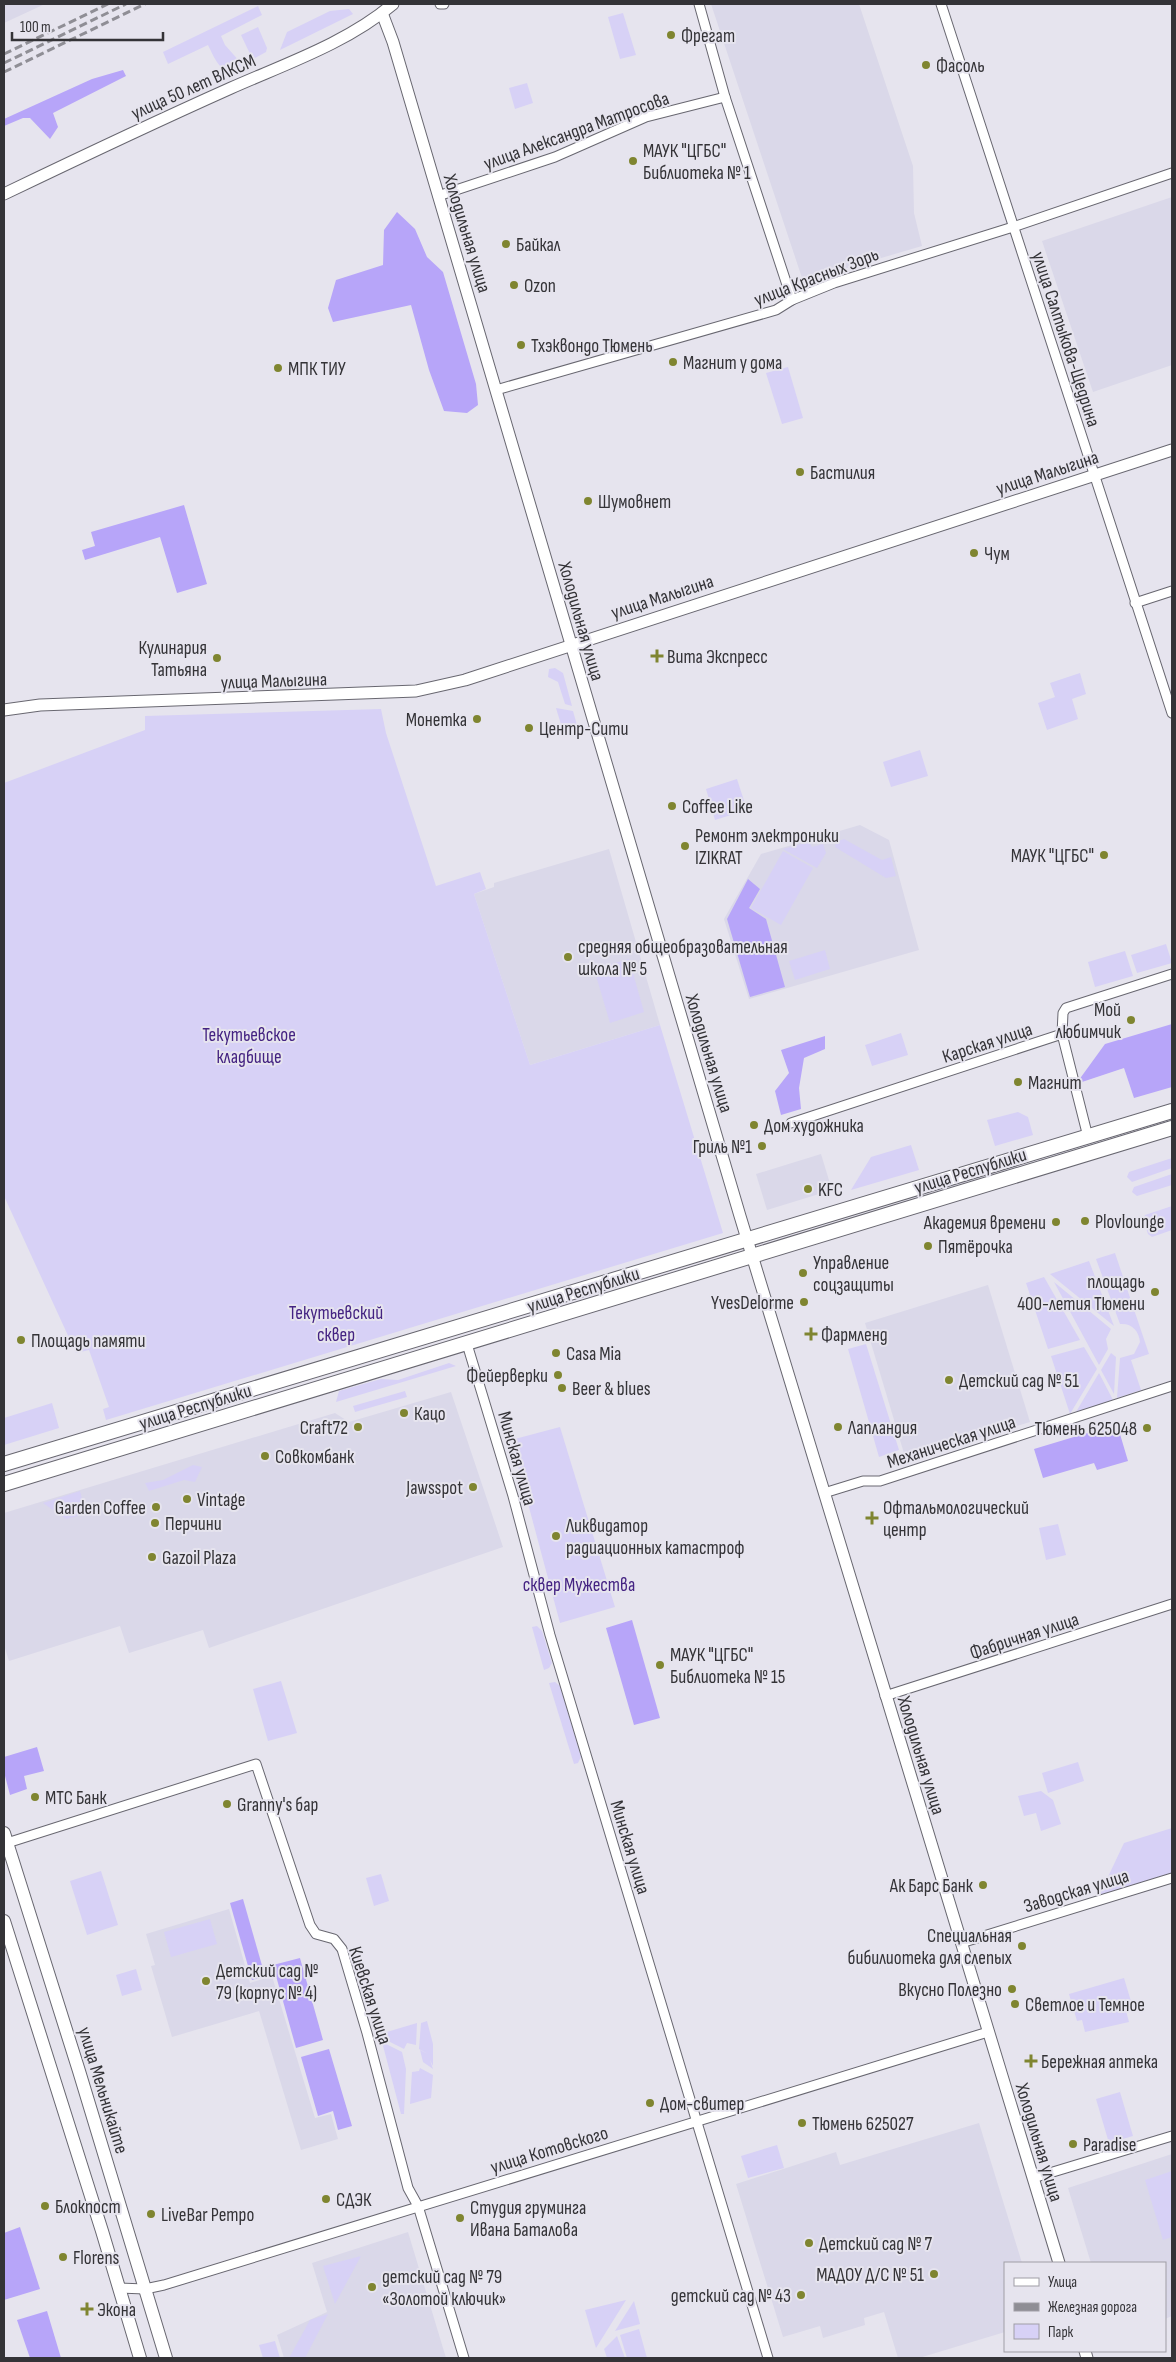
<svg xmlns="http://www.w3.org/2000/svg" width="1176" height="2362" viewBox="0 0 1176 2362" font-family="'Sofia Sans Condensed',sans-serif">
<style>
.built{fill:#dad8e9}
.green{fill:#d7d1f6}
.forest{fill:#b7a5f9}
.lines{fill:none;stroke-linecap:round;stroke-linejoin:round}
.minor-casing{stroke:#686770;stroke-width:11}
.tertiary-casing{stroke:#686770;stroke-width:13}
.secondary-casing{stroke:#686770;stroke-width:14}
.primary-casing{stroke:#686770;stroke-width:16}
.minor{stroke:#fff;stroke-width:9}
.tertiary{stroke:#fff;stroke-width:11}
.secondary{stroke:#fff;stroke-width:12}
.primary{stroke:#fff;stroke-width:14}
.rail{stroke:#8f8e95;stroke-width:3;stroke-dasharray:8 4;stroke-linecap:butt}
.poi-dot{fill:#7f8530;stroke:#e6e4ee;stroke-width:2}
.labels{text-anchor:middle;stroke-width:4;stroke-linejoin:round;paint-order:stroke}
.poi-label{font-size:19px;fill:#343337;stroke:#e6e4ee;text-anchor:start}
.street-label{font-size:19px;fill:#343337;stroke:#e6e4ee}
.park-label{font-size:19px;fill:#442382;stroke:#e6e4ee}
</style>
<rect width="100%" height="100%" fill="#e6e4ee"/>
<g class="built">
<polygon points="4,4 45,4 4,23"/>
<polygon points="711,4 859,4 913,166 914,213 922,246 803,281"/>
<polygon points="1172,197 1172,365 1093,392 1042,241"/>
<polygon points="860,825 889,840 919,950 749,999 724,919 761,854"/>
<polygon points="609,849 660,1025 530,1065 474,894 494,887 494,883"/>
<polygon points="821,1154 832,1190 767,1210 756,1174"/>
<polygon points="988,1285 1030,1422 906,1460 865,1323"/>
<polygon points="451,1392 503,1547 209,1648 203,1630 129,1653 120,1626 9,1661 4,1645 4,1513 335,1413 349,1422"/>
<polygon points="229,1909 250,1983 272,1976 315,2118 331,2114 338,2139 301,2150 259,2011 172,2037 151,1966 155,1965 146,1934"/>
<polygon points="979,2123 1022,2263 1005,2263 1005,2332 919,2358 898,2358 884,2312 864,2318 865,2325 823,2338 820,2326 783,2337 736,2184 836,2152 840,2165"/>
<polygon points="1172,2154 1172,2316 1165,2319 1165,2263 1091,2263 1068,2188"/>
<polygon points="408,2232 446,2358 284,2358 277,2335 327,2312 312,2263"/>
</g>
<g class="green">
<path d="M258,6L262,15L221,36L225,45L241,63L240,68C221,77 215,59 208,45L168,64L163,52Z"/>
<polygon points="349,9 353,14 280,50 287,32 330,11"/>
<polygon points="623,13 636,55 620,59 608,17"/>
<polygon points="258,27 267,48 266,52 255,58 251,56 241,35"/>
<polygon points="527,83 533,103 515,109 509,88"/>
<polygon points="788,367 803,418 782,424 766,373"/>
<polygon points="555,668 563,673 572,706 565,704 558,682 548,677 549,669"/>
<polygon points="1080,673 1086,694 1072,699 1078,719 1047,730 1038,703 1055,697 1050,683"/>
<polygon points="556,708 573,711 577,725 563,731"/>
<polygon points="381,709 386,733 436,886 480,872 486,889 474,894 530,1065 660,1025 723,1233 106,1420 103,1409 109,1407 89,1350 76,1353 4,1196 4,783 145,730 145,716"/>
<polygon points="920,750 928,776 891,787 883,762"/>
<polygon points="737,779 747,810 715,820 706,789"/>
<polygon points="844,839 882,860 891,857 896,876 886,878 835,847 836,842"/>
<polygon points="809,842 812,847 823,844 826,853 817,868 783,849"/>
<polygon points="783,851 813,868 781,925 751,908"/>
<polygon points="1166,944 1172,963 1137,973 1131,955"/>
<polygon points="825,950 830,969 795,980 789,961"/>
<polygon points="1125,951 1133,976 1095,987 1088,962"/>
<polygon points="629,959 644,1012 610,1023 594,969"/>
<polygon points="901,1033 908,1055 872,1066 865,1045"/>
<polygon points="1018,1112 1028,1117 1033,1135 995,1146 987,1120"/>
<polygon points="911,1145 919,1170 851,1190 871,1157"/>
<polygon points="1172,1158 1172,1168 1132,1182 1127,1177 1129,1172"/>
<polygon points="1172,1174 1172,1185 1137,1196 1132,1192 1134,1187"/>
<polygon points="1172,1206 1172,1230 1152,1237 1148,1234 1143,1219 1145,1215"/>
<path d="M1115,1253L1149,1354L1131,1360L1141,1390L1117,1398L1120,1358L1134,1354L1140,1342C1139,1331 1132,1323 1120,1324L1096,1259Z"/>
<polygon points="1089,1261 1114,1326 1050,1274"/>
<polygon points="1044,1277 1080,1340 1048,1349 1026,1283"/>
<polygon points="1054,1282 1111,1329 1106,1339 1108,1349 1099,1365"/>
<polygon points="866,1344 899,1450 879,1457 848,1349"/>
<polygon points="1084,1347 1097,1369 1070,1414 1051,1356"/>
<polygon points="1111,1353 1116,1357 1114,1394 1101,1370"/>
<polygon points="449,1363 456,1366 336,1402 339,1391 381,1379 398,1380"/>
<polygon points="1099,1373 1113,1400 1076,1412"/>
<polygon points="405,1391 407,1397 355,1412 353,1406"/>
<polygon points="52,1403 59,1428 4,1445 4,1418"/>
<polygon points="560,1427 615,1607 560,1623 511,1440"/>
<polygon points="193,1465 202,1467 195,1482 184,1480 149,1491 145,1483 163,1480"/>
<polygon points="80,1491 86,1514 66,1519 43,1503"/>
<polygon points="1058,1524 1066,1555 1046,1560 1039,1528"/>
<polygon points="537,1626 542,1631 552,1663 549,1668 544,1670 532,1627"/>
<polygon points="281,1681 297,1733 268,1741 253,1689"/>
<polygon points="555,1682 560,1686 581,1757 578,1763 574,1764 549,1683"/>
<polygon points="1078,1762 1084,1781 1048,1793 1042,1773"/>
<polygon points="1041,1791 1053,1800 1061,1824 1041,1831 1036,1813 1024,1816 1018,1796"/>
<polygon points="1172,1828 1172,1876 1098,1898 1124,1843"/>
<polygon points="101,1871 118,1925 87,1935 70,1881"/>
<polygon points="381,1874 389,1901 374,1906 366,1878"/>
<polygon points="210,1919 217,1944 171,1957 164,1932"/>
<polygon points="136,1969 142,1990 122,1996 116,1975"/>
<polygon points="1124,1978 1133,2008 1126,2011 1129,2022 1085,2032 1082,2020 1077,2021 1069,1994"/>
<polygon points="427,2021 433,2044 433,2066 430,2060 433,2069 423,2062 420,2050 428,2054 419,2049 421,2023"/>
<polygon points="417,2023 416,2045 407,2043 404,2049 382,2038 380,2034"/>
<polygon points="382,2042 402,2052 406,2069 404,2114 401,2114"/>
<polygon points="420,2068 433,2075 431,2098 410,2104 412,2072 419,2071"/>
<polygon points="1120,2092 1133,2136 1109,2143 1096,2099"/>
<polygon points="777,2145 784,2168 748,2178 741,2156"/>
<polygon points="1172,2171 1172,2237 1163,2240 1145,2180"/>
<polygon points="361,2256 335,2304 323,2266"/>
<polygon points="626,2300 596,2348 585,2310"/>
<polygon points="634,2301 640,2324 615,2331"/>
<polygon points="328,2314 305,2358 289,2358 310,2320"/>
<polygon points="639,2329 647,2358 627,2358 620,2335"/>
<polygon points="617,2336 625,2358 607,2358 604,2349"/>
<polygon points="275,2341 280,2358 263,2358 259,2345"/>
</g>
<g class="forest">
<polygon points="123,70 126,76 53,113 58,127 50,139 30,118 23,118 4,126 4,119 92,79"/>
<polygon points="397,212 415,229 427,257 443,272 476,384 478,405 467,413 444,411 429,370 411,305 333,322 328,308 336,280 383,265 384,230"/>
<polygon points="184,505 207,584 177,593 160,537 85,560 82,550 95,546 91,532"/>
<polygon points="748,879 760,889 749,908 766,919 785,987 750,997 727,919"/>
<polygon points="1172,1024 1172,1087 1134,1098 1124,1068 1076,1084 1105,1044"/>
<polygon points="825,1036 825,1049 804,1058 799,1088 801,1109 781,1115 775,1091 789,1073 781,1050"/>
<polygon points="1117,1424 1128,1461 1097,1470 1094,1463 1043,1478 1034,1449"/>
<polygon points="632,1620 660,1718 634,1725 606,1628"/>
<polygon points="37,1747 44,1771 24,1776 27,1789 10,1795 4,1772 4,1757"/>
<polygon points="243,1899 265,1976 252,1980 230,1903"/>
<polygon points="300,1958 323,2040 296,2048 273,1965"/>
<polygon points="329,2049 352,2126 338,2130 333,2111 318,2116 301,2057"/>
<polygon points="20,2227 40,2289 4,2300 4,2233"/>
<polygon points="47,2311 61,2358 30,2358 17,2320"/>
</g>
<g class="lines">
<defs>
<g id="minor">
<polyline points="440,4 444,4"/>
<polyline points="699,4 725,97 792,300"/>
<polyline points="941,4 1172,713"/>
<polyline points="438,196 555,157 646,117 725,97"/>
<polyline points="496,390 776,310 792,300 834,283 1013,227 1172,173"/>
<polyline points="1135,603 1172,591"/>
<polyline points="1062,1034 1088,1137"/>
<polyline points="791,1123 1062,1034 1063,1013 1066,1008 1172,974"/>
<polyline points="467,1344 513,1496 550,1635 768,2358"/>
<polyline points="824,1493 863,1481 880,1481 1172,1386"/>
<polyline points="885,1696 1172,1604"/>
<polyline points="7,1843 256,1764 310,1925 316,1934 334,1939 342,1949 367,2033 408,2188 418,2206 464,2358"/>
<polyline points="961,1943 1172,1878"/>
<polyline points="1033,2178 1172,2136"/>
<polyline points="119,2288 145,2289 164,2285 988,2032"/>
</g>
<g id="tertiary">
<polyline points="382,13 393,42 740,1216 1059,2263"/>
<path d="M4,194C79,158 155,122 231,88C285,64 347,43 393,4"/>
<polyline points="4,710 40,705 416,691 465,680 1172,450"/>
<polyline points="1085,2351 1087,2358"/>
</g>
<g id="secondary">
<polyline points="4,1833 79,2071 166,2358"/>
<polyline points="4,1921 102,2231 140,2358"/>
</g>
<g id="primary">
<polyline points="4,1464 1172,1111"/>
<polyline points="4,1484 1172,1128"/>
</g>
</defs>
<use href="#minor" class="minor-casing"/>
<use href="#tertiary" class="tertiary-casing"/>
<use href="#secondary" class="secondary-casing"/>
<use href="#primary" class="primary-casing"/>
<use href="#minor" class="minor"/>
<use href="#tertiary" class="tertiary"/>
<use href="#secondary" class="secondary"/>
<use href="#primary" class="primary"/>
<g class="rail">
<polyline points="4,54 108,4"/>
<polyline points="4,63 126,4"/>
<polyline points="4,72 145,4"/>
</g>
</g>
<g class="poi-dot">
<circle cx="671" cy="35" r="5"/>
<circle cx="926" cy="65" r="5"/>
<circle cx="633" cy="161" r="5"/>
<circle cx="506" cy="244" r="5"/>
<circle cx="514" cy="285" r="5"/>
<circle cx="521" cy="345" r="5"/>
<circle cx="673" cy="362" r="5"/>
<circle cx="278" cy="368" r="5"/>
<circle cx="800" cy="472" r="5"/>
<circle cx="588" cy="501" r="5"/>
<circle cx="974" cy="553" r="5"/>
<path d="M654.5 648.5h5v5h5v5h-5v5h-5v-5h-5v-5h5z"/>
<circle cx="217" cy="658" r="5"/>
<circle cx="477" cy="719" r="5"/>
<circle cx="529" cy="728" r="5"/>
<circle cx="672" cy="806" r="5"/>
<circle cx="685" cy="846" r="5"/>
<circle cx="1104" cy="855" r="5"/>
<circle cx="568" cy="957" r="5"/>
<circle cx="1131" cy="1020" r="5"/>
<circle cx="1018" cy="1082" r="5"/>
<circle cx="754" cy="1125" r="5"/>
<circle cx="762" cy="1146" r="5"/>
<circle cx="808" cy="1189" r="5"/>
<circle cx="1085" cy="1221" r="5"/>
<circle cx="1056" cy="1222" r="5"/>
<circle cx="928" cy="1246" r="5"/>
<circle cx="803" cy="1273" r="5"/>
<circle cx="1155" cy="1292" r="5"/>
<circle cx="804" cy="1302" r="5"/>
<path d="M808.5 1326.5h5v5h5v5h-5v5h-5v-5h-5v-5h5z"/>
<circle cx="21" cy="1340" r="5"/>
<circle cx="556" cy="1353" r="5"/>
<circle cx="558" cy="1375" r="5"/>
<circle cx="949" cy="1380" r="5"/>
<circle cx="562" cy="1388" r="5"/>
<circle cx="404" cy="1413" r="5"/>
<circle cx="358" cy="1427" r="5"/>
<circle cx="838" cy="1427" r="5"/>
<circle cx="1147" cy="1428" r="5"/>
<circle cx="265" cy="1456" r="5"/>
<circle cx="473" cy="1487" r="5"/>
<circle cx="187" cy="1499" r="5"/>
<circle cx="156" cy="1507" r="5"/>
<path d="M869.5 1510.5h5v5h5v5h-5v5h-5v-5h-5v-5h5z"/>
<circle cx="155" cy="1523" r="5"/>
<circle cx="556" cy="1536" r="5"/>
<circle cx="152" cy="1557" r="5"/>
<circle cx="660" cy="1665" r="5"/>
<circle cx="35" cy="1797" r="5"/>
<circle cx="227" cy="1804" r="5"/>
<circle cx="983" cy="1885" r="5"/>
<circle cx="1022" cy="1946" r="5"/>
<circle cx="206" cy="1981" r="5"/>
<circle cx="1012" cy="1989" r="5"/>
<circle cx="1015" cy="2004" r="5"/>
<path d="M1028.5 2053.5h5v5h5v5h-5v5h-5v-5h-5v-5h5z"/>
<circle cx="650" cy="2103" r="5"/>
<circle cx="802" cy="2123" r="5"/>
<circle cx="1073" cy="2144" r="5"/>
<circle cx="326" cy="2199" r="5"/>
<circle cx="45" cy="2206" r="5"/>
<circle cx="151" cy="2214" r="5"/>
<circle cx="460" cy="2218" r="5"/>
<circle cx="809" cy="2243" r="5"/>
<circle cx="63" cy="2257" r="5"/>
<circle cx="934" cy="2274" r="5"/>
<circle cx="372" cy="2287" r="5"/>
<circle cx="801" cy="2295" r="5"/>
<path d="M84.5 2301.5h5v5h5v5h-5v5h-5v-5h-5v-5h5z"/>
</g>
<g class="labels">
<g class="poi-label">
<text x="681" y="42">Фрегат</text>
<text x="936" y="72">Фасоль</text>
<text x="643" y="157">МАУК "ЦГБС"<tspan x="643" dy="22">Библиотека № 1</tspan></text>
<text x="516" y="251">Байкал</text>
<text x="524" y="292">Ozon</text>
<text x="531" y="352">Тхэквондо Тюмень</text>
<text x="683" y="369">Магнит у дома</text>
<text x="288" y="375">МПК ТИУ</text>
<text x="810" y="479">Бастилия</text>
<text x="598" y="508">Шумовнет</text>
<text x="984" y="560">Чум</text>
<text x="207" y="654" text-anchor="end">Кулинария<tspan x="207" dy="22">Татьяна</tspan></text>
<text x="667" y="663">Вита Экспресс</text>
<text x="467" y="726" text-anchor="end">Монетка</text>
<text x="539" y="735">Центр-Сити</text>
<text x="682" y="813">Coffee Like</text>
<text x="695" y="842">Ремонт электроники<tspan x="695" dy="22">IZIKRAT</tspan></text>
<text x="1094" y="862" text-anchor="end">МАУК "ЦГБС"</text>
<text x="578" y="953">средняя общеобразовательная<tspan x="578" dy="22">школа № 5</tspan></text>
<text x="1121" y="1016" text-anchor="end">Мой<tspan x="1121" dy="22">любимчик</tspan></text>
<text x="1028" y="1089">Магнит</text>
<text x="764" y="1132">Дом художника</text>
<text x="752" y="1153" text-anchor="end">Гриль №1</text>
<text x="818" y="1196">KFC</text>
<text x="1095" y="1228">Plovlounge</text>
<text x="1046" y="1229" text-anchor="end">Академия времени</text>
<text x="938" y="1253">Пятёрочка</text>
<text x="813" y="1269">Управление<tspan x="813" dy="22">соцзащиты</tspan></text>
<text x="1145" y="1288" text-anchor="end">площадь<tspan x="1145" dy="22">400-летия Тюмени</tspan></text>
<text x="794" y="1309" text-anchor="end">YvesDelorme</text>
<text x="821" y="1341">Фармленд</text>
<text x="31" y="1347">Площадь памяти</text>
<text x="566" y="1360">Casa Mia</text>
<text x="548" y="1382" text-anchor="end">Фейерверки</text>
<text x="959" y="1387">Детский сад № 51</text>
<text x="572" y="1395">Beer &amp; blues</text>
<text x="414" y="1420">Кацо</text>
<text x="348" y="1434" text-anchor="end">Craft72</text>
<text x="848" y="1434">Лапландия</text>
<text x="1137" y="1435" text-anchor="end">Тюмень 625048</text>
<text x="275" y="1463">Совкомбанк</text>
<text x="463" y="1494" text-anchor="end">Jawsspot</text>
<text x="197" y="1506">Vintage</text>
<text x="146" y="1514" text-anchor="end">Garden Coffee</text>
<text x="883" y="1514">Офтальмологический<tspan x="883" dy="22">центр</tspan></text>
<text x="165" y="1530">Перчини</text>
<text x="566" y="1532">Ликвидатор<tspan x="566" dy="22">радиационных катастроф</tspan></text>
<text x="162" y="1564">Gazoil Plaza</text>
<text x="670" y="1661">МАУК "ЦГБС"<tspan x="670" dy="22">Библиотека № 15</tspan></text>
<text x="45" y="1804">МТС Банк</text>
<text x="237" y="1811">Granny's бар</text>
<text x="973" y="1892" text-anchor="end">Ак Барс Банк</text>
<text x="1012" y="1942" text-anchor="end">Специальная<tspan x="1012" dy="22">бибилиотека для слепых</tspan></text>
<text x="216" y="1977">Детский сад №<tspan x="216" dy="22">79 (корпус № 4)</tspan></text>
<text x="1002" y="1996" text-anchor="end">Вкусно Полезно</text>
<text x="1025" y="2011">Светлое и Темное</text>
<text x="1041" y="2068">Бережная аптека</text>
<text x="660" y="2110">Дом-свитер</text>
<text x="812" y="2130">Тюмень 625027</text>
<text x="1083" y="2151">Paradise</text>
<text x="336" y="2206">СДЭК</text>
<text x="55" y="2213">Блокпост</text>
<text x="470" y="2214">Студия груминга<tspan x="470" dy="22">Ивана Баталова</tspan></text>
<text x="161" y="2221">LiveBar Ретро</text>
<text x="819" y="2250">Детский сад № 7</text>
<text x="73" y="2264">Florens</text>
<text x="924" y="2281" text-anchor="end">МАДОУ Д/С № 51</text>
<text x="382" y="2283">детский сад № 79<tspan x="382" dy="22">«Золотой ключик»</tspan></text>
<text x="791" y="2302" text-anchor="end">детский сад № 43</text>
<text x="97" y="2316">Экона</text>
</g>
<g class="street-label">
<text transform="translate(193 86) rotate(-24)" y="7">улица 50 лет ВЛКСМ</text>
<text transform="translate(576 130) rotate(-20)" y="7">улица Александра Матросова</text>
<text transform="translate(468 233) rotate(73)" y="7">Холодильная улица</text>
<text transform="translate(816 276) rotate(-21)" y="7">улица Красных Зорь</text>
<text transform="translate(1067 339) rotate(72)" y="7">улица Салтыкова-Щедрина</text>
<text transform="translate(1047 472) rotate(-18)" y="7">улица Малыгина</text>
<text transform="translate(662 596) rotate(-18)" y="7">улица Малыгина</text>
<text transform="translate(582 621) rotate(74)" y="7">Холодильная улица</text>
<text transform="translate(274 680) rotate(-2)" y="7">улица Малыгина</text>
<text transform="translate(987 1042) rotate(-18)" y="7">Карская улица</text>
<text transform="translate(710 1053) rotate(73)" y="7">Холодильная улица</text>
<text transform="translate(970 1170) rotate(-17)" y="7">улица Республики</text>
<text transform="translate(583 1289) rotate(-17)" y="7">улица Республики</text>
<text transform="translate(195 1406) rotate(-17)" y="7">улица Республики</text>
<text transform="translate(951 1441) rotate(-18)" y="7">Механическая улица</text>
<text transform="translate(518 1458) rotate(74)" y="7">Минская улица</text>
<text transform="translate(1024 1635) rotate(-18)" y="7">Фабричная улица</text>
<text transform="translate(922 1755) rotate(73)" y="7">Холодильная улица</text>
<text transform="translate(631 1847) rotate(73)" y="7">Минская улица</text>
<text transform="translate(1076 1890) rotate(-17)" y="7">Заводская улица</text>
<text transform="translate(371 1995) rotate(72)" y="7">Киевская улица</text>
<text transform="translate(104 2090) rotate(73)" y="7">улица Мельникайте</text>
<text transform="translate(1040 2142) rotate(73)" y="7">Холодильная улица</text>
<text transform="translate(549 2149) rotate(-17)" y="7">улица Котовского</text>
</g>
<g class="park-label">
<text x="249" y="1041">Текутьевское<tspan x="249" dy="22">кладбище</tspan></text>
<text x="336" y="1319">Текутьевский<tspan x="336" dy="22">сквер</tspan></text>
<text x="579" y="1591">сквер Мужества</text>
</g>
</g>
<rect width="1176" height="2362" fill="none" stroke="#343337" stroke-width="10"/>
<rect x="1004" y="2262" width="162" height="90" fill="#e6e4ee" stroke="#9f9da5"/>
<rect x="1014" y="2278" width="25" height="8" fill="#ffffff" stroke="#9f9da5"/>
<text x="1048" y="2287" font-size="15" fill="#343337">Улица</text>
<rect x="1014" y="2303" width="25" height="8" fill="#8f8e95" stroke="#9f9da5"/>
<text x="1048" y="2312" font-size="15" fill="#343337">Железная дорога</text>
<rect x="1014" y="2324" width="25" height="15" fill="#d7d1f6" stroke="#9f9da5"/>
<text x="1048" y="2337" font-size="15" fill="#343337">Парк</text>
<path d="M12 32v8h151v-8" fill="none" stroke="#343337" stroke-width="2.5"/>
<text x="20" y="32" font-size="15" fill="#343337" stroke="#e6e4ee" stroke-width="4" paint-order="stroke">100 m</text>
</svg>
